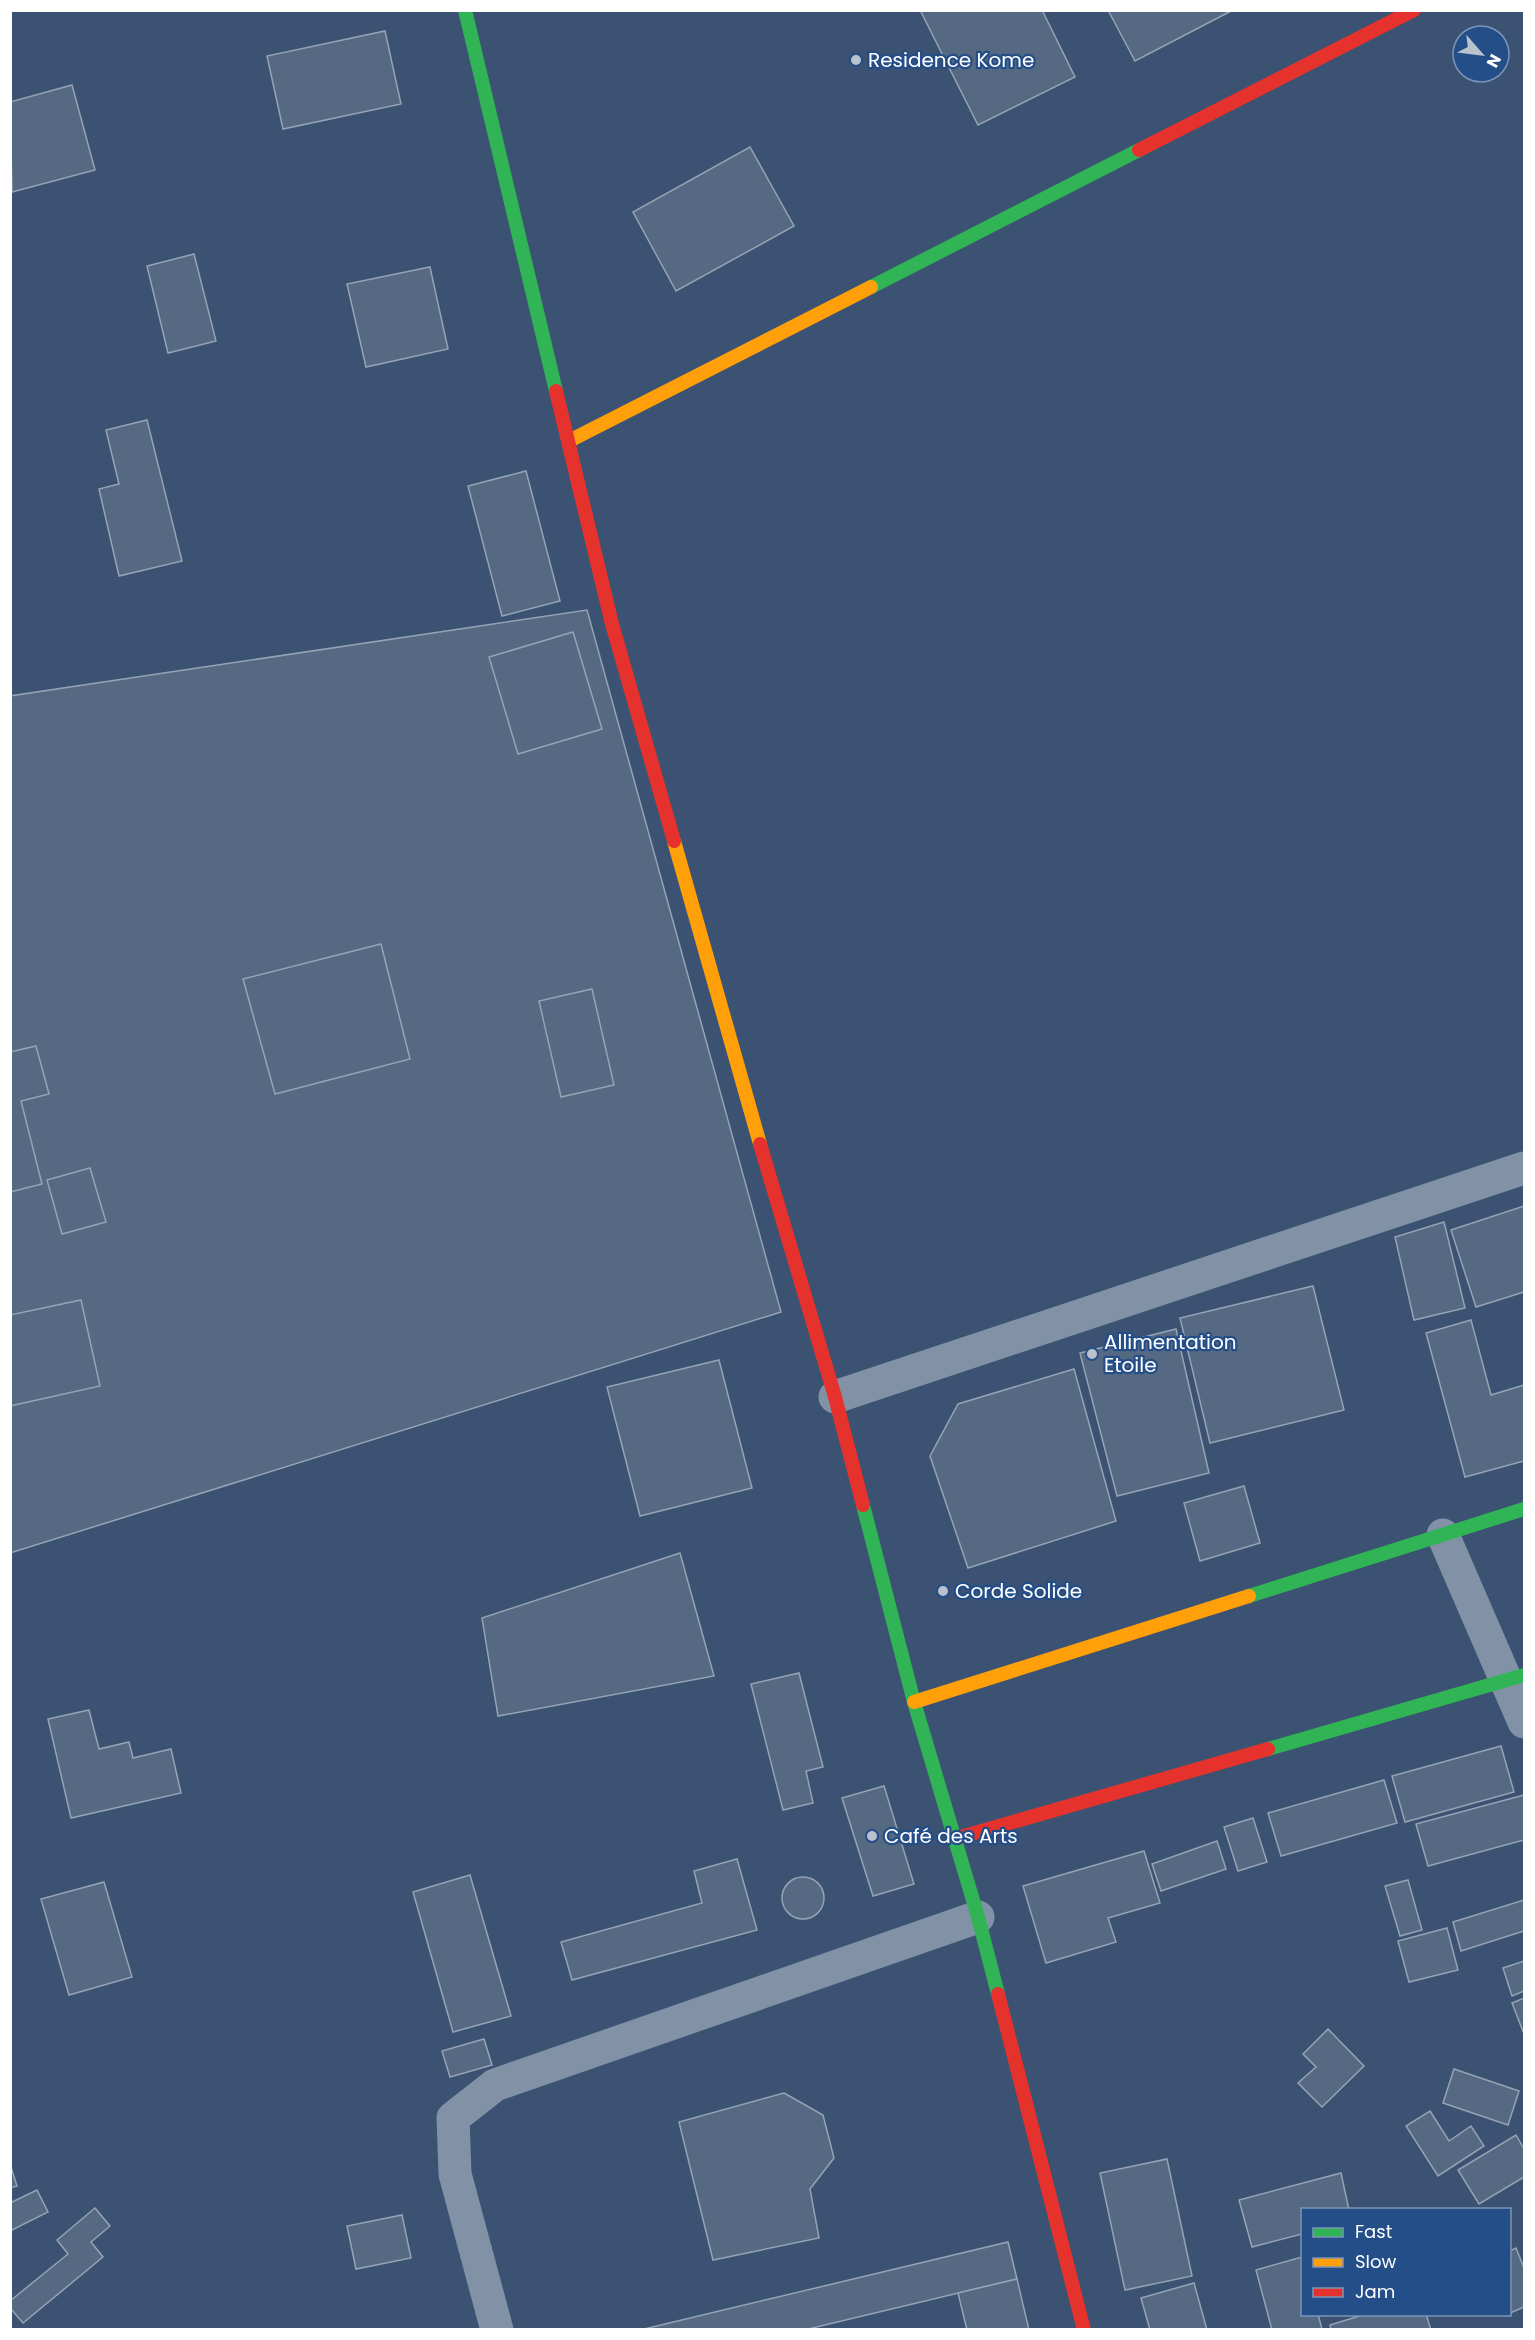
<svg xmlns="http://www.w3.org/2000/svg" width="1535" height="2340" viewBox="0 0 1535 2340" font-family="Poppins,sans-serif">
<style>
.building{fill:#566982;stroke:#95a3b5;stroke-width:1.5}
.lines{fill:none;stroke-linecap:round;stroke-linejoin:round}
.street{stroke:#8292a6;stroke-width:33}
.fast{stroke:#30b455;stroke-width:14}
.slow{stroke:#ff9f0a;stroke-width:14}
.jam{stroke:#e5322d;stroke-width:14}
.poi-dot{fill:#bac2ce;stroke:#244e88;stroke-width:2}
.labels{text-anchor:middle;stroke-width:4.5;stroke-linejoin:round;paint-order:stroke}
.poi-label{font-size:20px;fill:#fff;stroke:#244e88;text-anchor:start}
</style>
<rect width="100%" height="100%" fill="#3b5272"/>
<g class="building">
<polygon points="920,10 1042,10 1075,77 978,125"/>
<polygon points="1108,10 1233,10 1135,61"/>
<polygon points="385,31 401,104 283,129 267,56"/>
<polygon points="72,85 95,170 12,192 10,102"/>
<polygon points="750,147 794,226 676,291 633,212"/>
<polygon points="194,254 216,341 168,353 147,266"/>
<polygon points="430,267 448,349 366,367 347,284"/>
<polygon points="147,420 182,561 119,576 99,489 119,484 106,430"/>
<polygon points="526,471 560,601 502,616 468,486"/>
<polygon points="587,610 781,1312 10,1553 10,696"/>
<polygon points="573,632 602,729 518,754 489,657"/>
<polygon points="381,944 410,1059 275,1094 243,979"/>
<polygon points="592,989 614,1085 561,1097 539,1001"/>
<polygon points="36,1046 49,1094 21,1101 42,1184 10,1192 10,1052"/>
<polygon points="90,1168 106,1222 62,1234 47,1180"/>
<polygon points="1524,1206 1524,1292 1476,1307 1451,1230"/>
<polygon points="1444,1222 1465,1308 1414,1320 1395,1237"/>
<polygon points="1313,1286 1344,1410 1210,1443 1180,1318"/>
<polygon points="81,1300 100,1386 10,1406 10,1315"/>
<polygon points="1471,1320 1491,1395 1524,1385 1524,1461 1465,1477 1426,1333"/>
<polygon points="1176,1329 1209,1473 1117,1496 1080,1353"/>
<polygon points="719,1360 752,1488 640,1516 607,1387"/>
<polygon points="1074,1369 1116,1521 968,1568 930,1456 958,1404"/>
<polygon points="1244,1486 1260,1543 1200,1561 1184,1503"/>
<polygon points="680,1553 714,1676 498,1716 482,1618"/>
<polygon points="799,1673 823,1767 806,1771 813,1803 783,1810 751,1684"/>
<polygon points="89,1710 99,1749 129,1742 133,1758 171,1749 181,1793 71,1818 48,1719"/>
<polygon points="1501,1746 1514,1792 1405,1822 1392,1776"/>
<polygon points="1384,1780 1397,1823 1281,1856 1268,1813"/>
<polygon points="884,1786 914,1884 873,1896 842,1798"/>
<polygon points="1524,1795 1524,1840 1428,1866 1416,1824"/>
<polygon points="1253,1818 1267,1862 1238,1871 1224,1827"/>
<polygon points="1217,1841 1226,1869 1161,1891 1152,1864"/>
<polygon points="1144,1851 1160,1903 1108,1918 1116,1942 1046,1963 1023,1886"/>
<polygon points="737,1859 757,1930 572,1980 561,1942 702,1903 694,1871"/>
<polygon points="470,1875 511,2016 453,2032 413,1892"/>
<circle cx="803" cy="1898" r="21"/>
<polygon points="1408,1880 1422,1930 1400,1936 1385,1886"/>
<polygon points="104,1882 132,1977 69,1995 41,1899"/>
<polygon points="1524,1900 1524,1931 1461,1951 1453,1922"/>
<polygon points="1447,1928 1458,1970 1409,1982 1398,1941"/>
<polygon points="1524,1961 1524,1991 1512,1996 1503,1968"/>
<polygon points="1524,1998 1524,2034 1512,2003"/>
<polygon points="1328,2029 1364,2066 1322,2107 1298,2083 1316,2067 1303,2054"/>
<polygon points="484,2039 492,2065 450,2077 442,2051"/>
<polygon points="1454,2069 1519,2091 1508,2125 1443,2103"/>
<polygon points="784,2093 823,2115 834,2158 810,2189 819,2238 713,2260 679,2122"/>
<polygon points="1430,2111 1449,2141 1471,2126 1484,2146 1438,2176 1406,2126"/>
<polygon points="1516,2135 1524,2149 1524,2177 1479,2204 1458,2170"/>
<polygon points="1167,2159 1192,2276 1125,2290 1100,2173"/>
<polygon points="10,2164 17,2186 10,2188"/>
<polygon points="1341,2173 1349,2210 1302,2210 1302,2234 1252,2247 1239,2200"/>
<polygon points="37,2190 48,2212 10,2231 10,2203"/>
<polygon points="95,2208 110,2226 91,2242 103,2257 23,2323 10,2308 10,2301 68,2254 57,2240"/>
<polygon points="402,2215 411,2258 356,2269 347,2226"/>
<polygon points="1008,2242 1017,2279 804,2330 640,2330"/>
<polygon points="1516,2248 1524,2268 1524,2307 1510,2313 1510,2251"/>
<polygon points="1302,2257 1302,2314 1318,2314 1322,2329 1272,2330 1256,2270"/>
<polygon points="1017,2279 1029,2330 967,2330 958,2293"/>
<polygon points="1194,2283 1207,2330 1150,2330 1141,2298"/>
<polygon points="1366,2314 1426,2314 1431,2330 1331,2330 1330,2325"/>
</g>
<g class="lines">
<g class="street">
<polyline points="835,1397 1524,1168"/>
<polyline points="1443,1535 1524,1722"/>
<polyline points="497,2330 455,2174 453,2118 495,2085 978,1917"/>
</g>
<g class="fast">
<polyline points="465,10 556,391"/>
<polyline points="871,287 1139,150"/>
<polyline points="863,1505 914,1702 978,1917 998,1994"/>
<polyline points="1249,1596 1524,1509"/>
<polyline points="1268,1749 1524,1675"/>
</g>
<g class="slow">
<polyline points="569,441 871,287"/>
<polyline points="674,841 760,1144"/>
<polyline points="914,1702 1249,1596"/>
</g>
<g class="jam">
<polyline points="1139,150 1414,10"/>
<polyline points="556,391 612,624 674,841"/>
<polyline points="760,1144 835,1397 863,1505"/>
<polyline points="957,1838 1268,1749"/>
<polyline points="998,1994 1084,2330"/>
</g>
</g>
<g class="poi-dot">
<circle cx="856" cy="60" r="6"/>
<circle cx="1092" cy="1354" r="6"/>
<circle cx="943" cy="1591" r="6"/>
<circle cx="872" cy="1836" r="6"/>
</g>
<g class="labels">
<g class="poi-label">
<text x="868" y="67">Residence Kome</text>
<text x="1104" y="1349">Allimentation<tspan x="1104" dy="23">Etoile</tspan></text>
<text x="955" y="1598">Corde Solide</text>
<text x="884" y="1843">Café des Arts</text>
</g>
</g>
<rect width="1535" height="2340" fill="none" stroke="#ffffff" stroke-width="24"/>
<rect x="1301" y="2208" width="210" height="108" fill="#244e88" stroke="#7c95b8" stroke-width="1.5"/>
<rect x="1313" y="2228" width="30" height="9" fill="#30b455" stroke="#7c95b8" stroke-width="1.5"/>
<text x="1355" y="2238" font-size="18" fill="#ffffff">Fast</text>
<rect x="1313" y="2258" width="30" height="9" fill="#ff9f0a" stroke="#7c95b8" stroke-width="1.5"/>
<text x="1355" y="2268" font-size="18" fill="#ffffff">Slow</text>
<rect x="1313" y="2288" width="30" height="9" fill="#e5322d" stroke="#7c95b8" stroke-width="1.5"/>
<text x="1355" y="2298" font-size="18" fill="#ffffff">Jam</text>
<g transform="translate(1481 54) rotate(118)"><circle r="28" fill="#244e88" stroke="#7c95b8" stroke-width="1.5"/>
<path d="M0-4.5L10 22L0 15L-10 22Z" fill="#bac2ce"/>
<text y="-9" font-size="16" font-weight="bold" text-anchor="middle" fill="#ffffff">N</text>
</g>
</svg>
